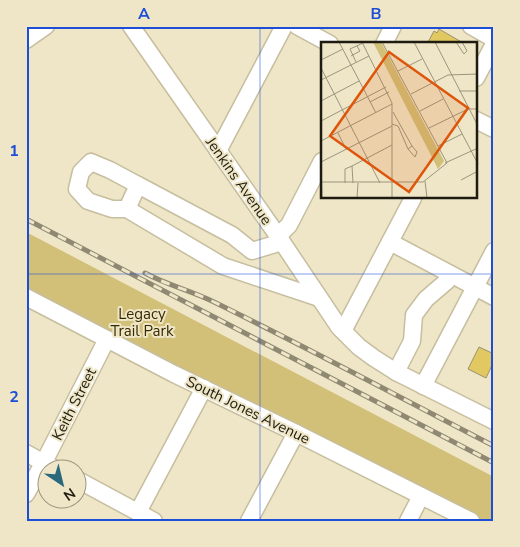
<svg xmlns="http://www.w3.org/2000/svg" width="520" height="547" viewBox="0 0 520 547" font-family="'Nunito Sans',sans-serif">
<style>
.green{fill:#d2c078}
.building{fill:#e1c861;stroke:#999173}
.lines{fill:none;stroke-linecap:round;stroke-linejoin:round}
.minor-casing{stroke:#c6be9f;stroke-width:19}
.minor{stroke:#fff;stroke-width:16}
.rail-casing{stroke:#8f8973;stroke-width:5}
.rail{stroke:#eee6c6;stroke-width:3;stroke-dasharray:9;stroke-linecap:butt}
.grid{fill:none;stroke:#1d4ed8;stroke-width:1;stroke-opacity:0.55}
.labels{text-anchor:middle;stroke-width:4;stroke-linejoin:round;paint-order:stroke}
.street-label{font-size:15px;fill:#1e1b10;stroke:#eee6c6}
.park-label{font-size:15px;fill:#362b00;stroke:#eee6c6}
.inset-road{fill:none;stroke:#9b957d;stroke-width:1}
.view{fill:#de560c;fill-opacity:0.15;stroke:#de560c;stroke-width:2.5}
.inset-edge{fill:none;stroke:#1e1b10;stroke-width:2.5}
.neatline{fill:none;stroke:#1d4ed8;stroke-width:2}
.grid-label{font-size:16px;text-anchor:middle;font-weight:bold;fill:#1d4ed8}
</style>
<rect width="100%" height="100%" fill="#eee6c6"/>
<polygon class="green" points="26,232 494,477 494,521 485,521 326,442 26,291"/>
<g class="building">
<polygon points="439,29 465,44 427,44 434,31 437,33"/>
<polygon points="479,347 494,354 494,361 486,378 468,369"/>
</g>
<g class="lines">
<defs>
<g id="minor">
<polyline points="131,26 278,236 339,327 359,347 374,358 396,372 494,421"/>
<polyline points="297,26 330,44"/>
<polyline points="471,26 494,39"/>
<polyline points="26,40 46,26"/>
<polyline points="384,44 393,26"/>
<polyline points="476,78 494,44"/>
<polyline points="476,120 494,129"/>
<polyline points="218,151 284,26"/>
<polyline points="127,209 112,209 88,201 77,189 81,172 91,162 110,170 138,185"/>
<polyline points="278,236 289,225 322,161"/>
<polyline points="282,242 252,251 232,235 138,185 127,209 223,266 319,298"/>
<polyline points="390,242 494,297"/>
<polyline points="26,297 174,374 296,433 471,521"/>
<polyline points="343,331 413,198"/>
<polyline points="396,372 412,341 414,315 426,299 447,281 450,274"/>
<polyline points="423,386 494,251"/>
<polyline points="26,453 57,470"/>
<polyline points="78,480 154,521"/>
<polyline points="26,494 44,462 107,339"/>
<polyline points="138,512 204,388"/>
<polyline points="249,521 296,433"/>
<polyline points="408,521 421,496"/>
</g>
</defs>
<use href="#minor" class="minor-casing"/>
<use href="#minor" class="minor"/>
<defs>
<g id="rail">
<polyline points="26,219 494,463"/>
<path d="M145,273C167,285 192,291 214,302C308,348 401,398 494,446"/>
</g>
</defs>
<use href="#rail" class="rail-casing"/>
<use href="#rail" class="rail"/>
</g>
<path class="grid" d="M260,26V521M26,274H494"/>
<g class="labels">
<g class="street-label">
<text transform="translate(239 181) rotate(55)" y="5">Jenkins Avenue</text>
<text transform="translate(74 404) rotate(-63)" y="5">Keith Street</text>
<text transform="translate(248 410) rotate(26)" y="5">South Jones Avenue</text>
</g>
<g class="park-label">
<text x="142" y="319">Legacy<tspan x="142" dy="17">Trail Park</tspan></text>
</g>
</g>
<g transform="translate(321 42)">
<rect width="156" height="156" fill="#eee6c6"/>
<path d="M52,0H60L123,119L117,127Z" fill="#d2c078"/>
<path class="inset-road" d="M18,0L55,71M41,0L71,61V156M61,0L126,121M93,0L157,122M114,0L157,84M135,0L143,12L146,9L141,0M30,14L39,9L36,4M0,18L22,7M35,20L29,7L42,1M0,26L59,141M77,29L101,17M0,38L48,14M138,49H157M90,52L127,33L157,32M0,59L38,39M49,60L68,50M99,69L122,57M0,79L65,45M71,82L77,84L87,107L91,104L72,70M108,86L147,67H157M17,91L25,107M0,99L71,62M117,104L141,92M87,107L94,115L96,110L91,104M0,120L71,84M0,121L1,156M124,121L157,106M31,124L71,103M140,138L157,129M104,139L106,156M1,140H102L126,121M24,141V127L31,124L32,141M36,156L37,141"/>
<path class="view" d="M68,10L147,66L88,150L9,94Z"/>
<rect width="156" height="156" class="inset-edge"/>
</g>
<rect width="520" height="547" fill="none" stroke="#eee6c6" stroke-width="55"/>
<g transform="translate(62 484) rotate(145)"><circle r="24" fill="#eee6c6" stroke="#9b957d"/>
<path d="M0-4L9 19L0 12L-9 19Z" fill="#2a687e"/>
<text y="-8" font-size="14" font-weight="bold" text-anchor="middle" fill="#1e1b10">N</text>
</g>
<rect x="28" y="28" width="464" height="492" class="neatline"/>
<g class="grid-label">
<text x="144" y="19">A</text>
<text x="376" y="19">B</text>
<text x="14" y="156">1</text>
<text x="14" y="402">2</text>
</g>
</svg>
